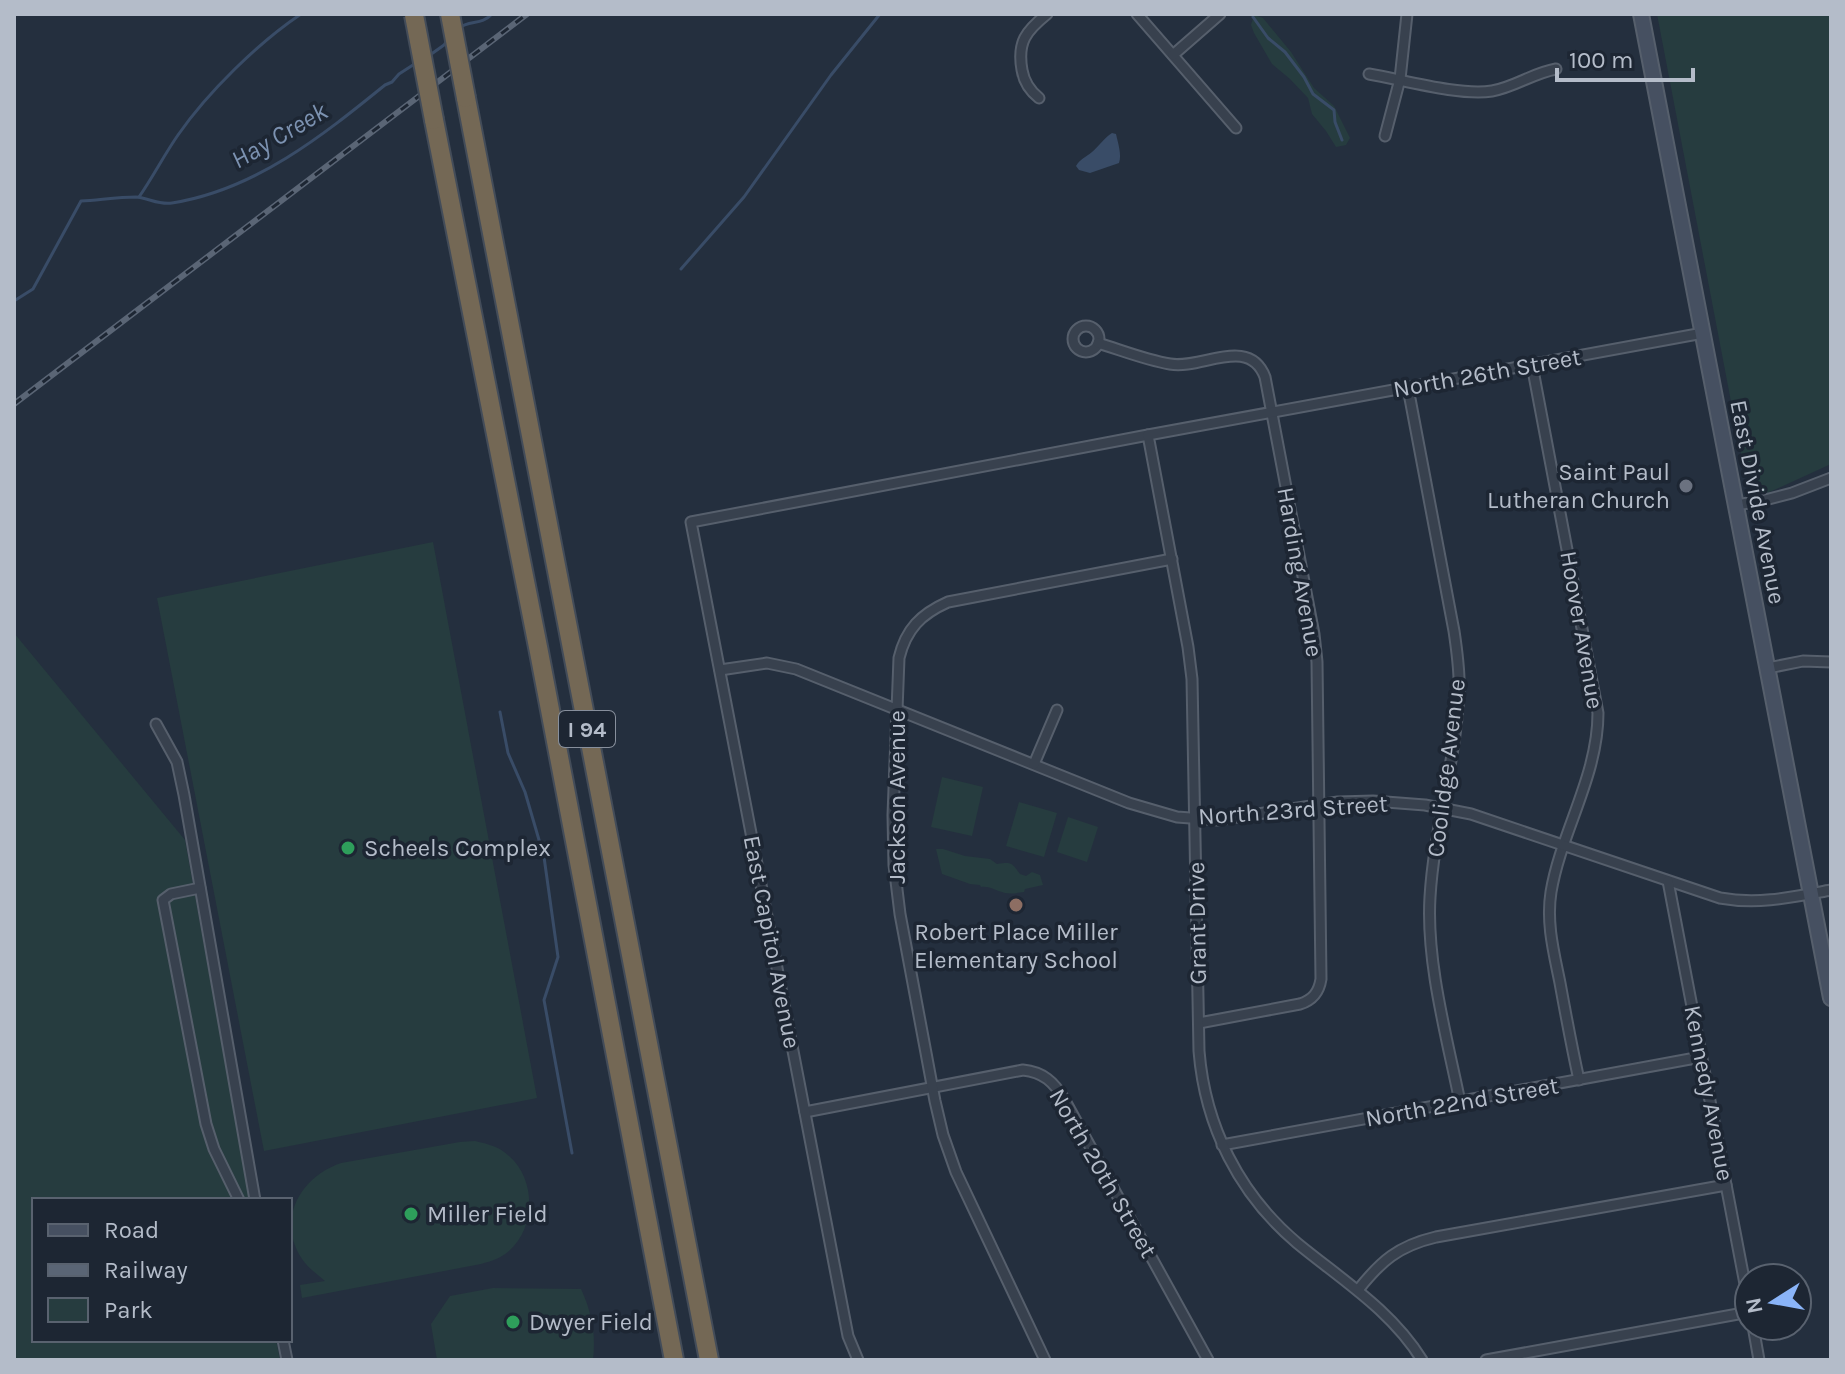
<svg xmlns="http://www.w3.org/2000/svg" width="1845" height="1374" viewBox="0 0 1845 1374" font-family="Karla,sans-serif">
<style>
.green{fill:#263c3f}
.water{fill:#394c67}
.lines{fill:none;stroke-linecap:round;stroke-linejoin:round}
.stream{stroke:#394c67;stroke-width:3}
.street-casing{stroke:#565f6c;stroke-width:13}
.secondary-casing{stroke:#565f6c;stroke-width:18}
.highway-casing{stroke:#434c59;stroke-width:22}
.street{stroke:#38414e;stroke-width:9}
.secondary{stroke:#465061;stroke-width:14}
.highway{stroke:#746855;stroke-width:18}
.rail-casing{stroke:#5a6575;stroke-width:6}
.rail{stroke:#1d2633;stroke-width:3;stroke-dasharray:9;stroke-linecap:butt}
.highway-bridge-casing{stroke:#434c59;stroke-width:22;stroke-linecap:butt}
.highway-bridge{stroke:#746855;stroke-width:18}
.worship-dot{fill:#6b7280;stroke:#1d2633;stroke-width:3}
.leisure-dot{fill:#2e9e5b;stroke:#1d2633;stroke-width:3}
.education-dot{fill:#8d6e63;stroke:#1d2633;stroke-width:3}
.labels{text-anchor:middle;stroke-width:7;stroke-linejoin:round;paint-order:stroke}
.shield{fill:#1d2633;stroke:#878f9c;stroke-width:2}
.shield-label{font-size:22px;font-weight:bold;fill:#b4bcc9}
.street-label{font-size:24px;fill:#b4bcc9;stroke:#1d2633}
.poi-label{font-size:24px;fill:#b4bcc9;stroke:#1d2633;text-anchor:start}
.water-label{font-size:26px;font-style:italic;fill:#7c92b1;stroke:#1d2633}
</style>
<rect width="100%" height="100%" fill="#242f3e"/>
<g class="green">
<polygon points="1657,14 1831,14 1831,464 1750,501"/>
<polygon points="1254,15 1263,18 1291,52 1314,88 1334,106 1350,138 1346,145 1336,147 1326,131 1312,114 1308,98 1290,79 1272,64 1254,33 1251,25"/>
<polygon points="433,542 537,1098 264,1151 157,598"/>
<polygon points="14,633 185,840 250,1200 34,1200 34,1340 276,1340 280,1360 14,1360"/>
<polygon points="942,777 983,787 972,836 931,827"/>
<polygon points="1019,802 1057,813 1044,857 1006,846"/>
<polygon points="1068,817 1098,827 1087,862 1057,852"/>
<path d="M936,849H943L965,856L990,859L997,864C1012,862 1011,862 1020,874L1026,876L1032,872L1040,875L1043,885L1025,889L1024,892C1018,893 1011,894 1005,893C996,891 991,886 981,887L980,885L970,884L942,874Z"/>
<path d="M475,1141C488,1144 500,1147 509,1156C536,1179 536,1227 509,1251C501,1258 492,1261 481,1264L302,1298L300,1285L325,1281C317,1274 308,1268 302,1259C276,1220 300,1177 341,1163L460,1142Z"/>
<path d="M493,1288L581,1289C592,1313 596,1334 593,1360H437L431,1324L450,1296Z"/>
</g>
<path class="water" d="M1112,133L1116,134C1118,143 1122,155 1119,163L1090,173L1079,170L1076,166C1081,158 1085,158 1092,152C1099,146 1104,138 1112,133Z"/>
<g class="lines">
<g class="stream">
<polyline points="1253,17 1268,38 1285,52 1304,77 1313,94 1334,110 1335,122 1342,140"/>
<path d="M458,28C471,20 482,25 492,14"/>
<polyline points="430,55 444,45 448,39"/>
<path d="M139,197C153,177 164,155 178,135C208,92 258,43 301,14"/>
<polyline points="681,269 744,197 831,75 880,14"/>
<path d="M14,301L33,289L81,201C99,200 118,197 136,197C149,198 158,205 172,203C255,190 322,136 385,85L392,82L399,74L416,63"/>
<polyline points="500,712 508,753 525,792 544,857 558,957 544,1000 572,1153"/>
</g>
<defs>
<g id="street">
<polyline points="1137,14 1236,128"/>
<polyline points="1173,55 1220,14"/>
<path d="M1369,74C1404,80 1459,96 1492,91C1515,87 1533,73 1556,69"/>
<path d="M1039,98C1029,90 1024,82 1022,70C1017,42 1026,31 1047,14"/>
<polyline points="1385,136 1400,79 1407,14"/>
<circle cx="1086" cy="339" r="13"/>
<path d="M1098,343C1121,350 1146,360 1170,364C1201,370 1249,335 1265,377L1314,634L1317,662L1321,979C1319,992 1313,1000 1300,1004L1199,1023"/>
<path d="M1532,365L1598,713C1598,776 1561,832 1551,892C1546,923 1554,953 1560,983C1566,1016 1572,1048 1579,1080"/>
<path d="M1408,388L1454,631C1457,651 1460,672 1459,692C1456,761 1434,828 1430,897C1426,962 1447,1038 1460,1102"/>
<polyline points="1736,505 1761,501 1792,493 1831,478"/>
<polyline points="1768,668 1803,661 1831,662"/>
<path d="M720,670L767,663L796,669L1129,803L1177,817L1217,820L1338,802L1373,801L1425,805L1471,814L1720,898C1759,905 1793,897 1831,890"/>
<polyline points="156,724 177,762 184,795 255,1200"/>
<polyline points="1034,764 1057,710"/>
<polyline points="1668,881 1749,1305"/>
<polyline points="200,888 171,894 163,900 206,1124 214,1149 239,1200"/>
<path d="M805,1112L1023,1070C1043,1072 1054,1082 1064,1099L1208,1360"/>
<polyline points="1222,1145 1701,1057"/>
<path d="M1358,1290C1381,1261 1398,1246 1436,1237L1726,1185"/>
<polyline points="1753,1326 1759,1360"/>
<polyline points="283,1340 287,1360"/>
<polyline points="858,1360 848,1336 691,522 1148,435"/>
<path d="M1045,1360L956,1172L943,1135L935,1101L900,914L894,865L893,815L899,658C906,629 921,614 948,602L1172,559"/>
<path d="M1422,1360C1391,1310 1342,1280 1297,1243C1239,1194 1205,1126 1199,1051L1192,679L1188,647L1148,435L1703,333"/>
<polyline points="1486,1360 1749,1312"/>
</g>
<polyline id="secondary" points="1641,14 1831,998"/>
<g id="highway">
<polyline points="466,98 709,1360"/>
<polyline points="434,120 539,652 674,1360"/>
</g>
</defs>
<use href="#street" class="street-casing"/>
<use href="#secondary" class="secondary-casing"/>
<use href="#highway" class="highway-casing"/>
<use href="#street" class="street"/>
<use href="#secondary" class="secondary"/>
<use href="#highway" class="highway"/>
<defs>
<polyline id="rail" points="14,404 527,14"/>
</defs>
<use href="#rail" class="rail-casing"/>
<use href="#rail" class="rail"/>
<defs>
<g id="highway-bridge">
<polyline points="450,14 466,98"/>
<polyline points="414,15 434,120"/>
</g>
</defs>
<use href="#highway-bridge" class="highway-bridge-casing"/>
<use href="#highway-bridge" class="highway-bridge"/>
</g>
<circle class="worship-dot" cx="1686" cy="486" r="8"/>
<g class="leisure-dot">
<circle cx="348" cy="848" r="8"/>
<circle cx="411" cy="1214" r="8"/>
<circle cx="513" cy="1322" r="8"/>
</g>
<circle class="education-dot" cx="1016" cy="905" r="8"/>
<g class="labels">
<rect class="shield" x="559" y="711" width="56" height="36" rx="6"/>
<g class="shield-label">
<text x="587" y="737">I 94</text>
</g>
<g class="street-label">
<text transform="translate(1487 373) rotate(-10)" y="8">North 26th Street</text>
<text transform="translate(1758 502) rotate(79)" y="8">East Divide Avenue</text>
<text transform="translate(1300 572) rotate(80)" y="8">Harding Avenue</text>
<text transform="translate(1582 630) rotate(80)" y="8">Hoover Avenue</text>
<text transform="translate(1446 768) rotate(-83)" y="8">Coolidge Avenue</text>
<text transform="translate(897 797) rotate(-90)" y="8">Jackson Avenue</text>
<text transform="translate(1293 810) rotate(-4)" y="8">North 23rd Street</text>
<text transform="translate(1197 923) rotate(-91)" y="8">Grant Drive</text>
<text transform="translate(772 942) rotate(79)" y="8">East Capitol Avenue</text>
<text transform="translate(1709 1093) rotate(79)" y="8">Kennedy Avenue</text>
<text transform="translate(1462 1102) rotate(-10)" y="8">North 22nd Street</text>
<text transform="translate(1103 1173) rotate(60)" y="8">North 20th Street</text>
</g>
<g class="poi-label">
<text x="1670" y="480" text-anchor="end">Saint Paul<tspan x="1670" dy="28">Lutheran Church</tspan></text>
<text x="364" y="856">Scheels Complex</text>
<text x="1016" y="940" text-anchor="middle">Robert Place Miller<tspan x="1016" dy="28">Elementary School</tspan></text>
<text x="427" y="1222">Miller Field</text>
<text x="529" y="1330">Dwyer Field</text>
</g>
<g class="water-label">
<text transform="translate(279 135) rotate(-30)" y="9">Hay Creek</text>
</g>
</g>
<rect width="1845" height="1374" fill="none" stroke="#b4bcc9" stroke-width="32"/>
<rect x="32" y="1198" width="260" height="144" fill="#1d2633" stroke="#59626f" stroke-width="2"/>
<rect x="48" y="1224" width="40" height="12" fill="#465061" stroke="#59626f" stroke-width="2"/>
<text x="104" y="1238" font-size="24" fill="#b4bcc9">Road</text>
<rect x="48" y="1264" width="40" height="12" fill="#5a6575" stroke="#59626f" stroke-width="2"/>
<text x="104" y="1278" font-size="24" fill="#b4bcc9">Railway</text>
<rect x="48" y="1298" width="40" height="24" fill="#263c3f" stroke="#59626f" stroke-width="2"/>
<text x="104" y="1318" font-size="24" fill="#b4bcc9">Park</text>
<g transform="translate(1773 1302) rotate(259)"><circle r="38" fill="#1d2633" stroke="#59626f" stroke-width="2"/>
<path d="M0-6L14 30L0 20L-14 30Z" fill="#8ab4f8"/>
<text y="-12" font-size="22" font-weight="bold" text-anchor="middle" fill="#b4bcc9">N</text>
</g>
<path d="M1557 68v12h136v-12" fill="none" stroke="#b4bcc9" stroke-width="4"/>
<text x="1569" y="68" font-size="24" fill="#b4bcc9" stroke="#1d2633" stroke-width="6" paint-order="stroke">100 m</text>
</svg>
